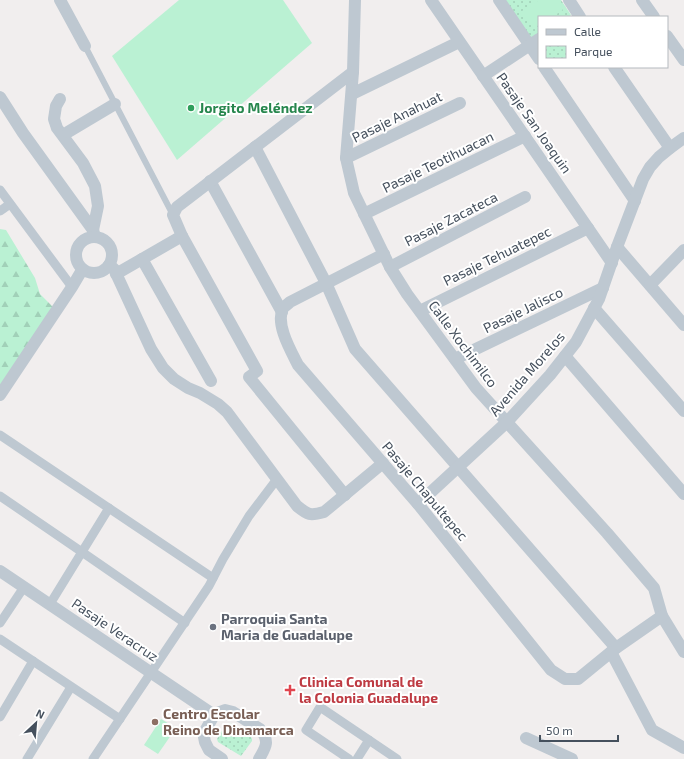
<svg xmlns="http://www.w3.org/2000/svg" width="684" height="759" viewBox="0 0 684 759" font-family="'Exo 2',sans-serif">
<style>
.forest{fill:url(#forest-firs)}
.park{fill:url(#park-dots)}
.garden{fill:#baf1d3}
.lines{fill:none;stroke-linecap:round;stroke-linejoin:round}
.service{stroke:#bec8d1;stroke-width:6}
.pedestrian{stroke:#bec8d1;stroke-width:9}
.minor{stroke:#bec8d1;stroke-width:12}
.leisure-dot{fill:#2e9e5b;stroke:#fff;stroke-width:1.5}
.worship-dot{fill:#6b7280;stroke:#fff;stroke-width:1.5}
.health-dot{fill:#e0444e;stroke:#fff;stroke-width:1.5}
.education-dot{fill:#8d6e63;stroke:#fff;stroke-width:1.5}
.labels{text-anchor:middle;stroke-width:4;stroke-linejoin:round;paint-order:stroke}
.leisure-label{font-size:14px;font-weight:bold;fill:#27864d;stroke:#fff;text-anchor:start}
.street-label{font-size:14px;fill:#45505d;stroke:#fff}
.worship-label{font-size:14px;font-weight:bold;fill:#5b616d;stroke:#fff;text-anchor:start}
.health-label{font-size:14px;font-weight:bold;fill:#be3a42;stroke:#fff;text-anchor:start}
.education-label{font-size:14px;font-weight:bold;fill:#785e54;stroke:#fff;text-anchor:start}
</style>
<defs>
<pattern id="forest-firs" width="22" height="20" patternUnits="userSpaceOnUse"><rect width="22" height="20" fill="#baf1d3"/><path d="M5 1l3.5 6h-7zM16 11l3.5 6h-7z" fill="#a1d0b8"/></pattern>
<pattern id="park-dots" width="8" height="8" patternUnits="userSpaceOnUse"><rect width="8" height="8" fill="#baf1d3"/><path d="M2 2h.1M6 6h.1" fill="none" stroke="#a1d0b8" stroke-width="1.8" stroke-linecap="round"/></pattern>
</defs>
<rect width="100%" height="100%" fill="#f1eeee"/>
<polygon class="forest" points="0,229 6,230 35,278 40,294 53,307 0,385"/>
<g class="park">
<polygon points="501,0 561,0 571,15 568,17 539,17 539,36 529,42"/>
<polygon points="228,723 230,723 251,737 252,739 252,741 241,756 218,742 217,739 226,724"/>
</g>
<g class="garden">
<polygon points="179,0 283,0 312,43 177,160 112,56"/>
<polygon points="539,0 556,0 563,10 552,17 539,17 539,25 533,28 522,11"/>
<polygon points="161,719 176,728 158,754 144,745"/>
</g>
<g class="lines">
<polyline class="service" points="85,46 173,215"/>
<g class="pedestrian">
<polyline points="0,190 72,287"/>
<polyline points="0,211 10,204"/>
<polyline points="0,435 213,578"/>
<polyline points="0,496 82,552 185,623"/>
<polyline points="50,604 109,508"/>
<polyline points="0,623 24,587"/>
<polyline points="0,639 120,719"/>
<polyline points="0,717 33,661"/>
<polyline points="27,759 71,687"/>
<polyline points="93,759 209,586 223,559 249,516 277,479"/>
<polyline points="349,759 306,730 320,707 397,759"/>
<polyline points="357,759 369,740"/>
</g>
<g class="minor">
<polyline points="60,0 85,46"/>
<polyline points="355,0 353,72 346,158 354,193 390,267 407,294 476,388 607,533 654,588 662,616 684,652"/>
<polyline points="431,0 612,263"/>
<polyline points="499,0 539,59"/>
<polyline points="569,0 580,17"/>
<polyline points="642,0 654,17"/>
<polyline points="667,36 684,60"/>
<polyline points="544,67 635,201"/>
<polyline points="614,67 670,148"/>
<polyline points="483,76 539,39"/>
<polyline points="352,94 459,42"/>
<polyline points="0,97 23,133 93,230 95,237"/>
<polyline points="60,99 56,106 54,119 57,128 83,163 95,186 98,206 93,230"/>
<polyline points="68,132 115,104"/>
<polyline points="255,147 326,283 355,349 616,648"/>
<polyline points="346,158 460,103"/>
<polyline points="210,181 282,312"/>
<polyline points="364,214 525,136"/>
<circle cx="94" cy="255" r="18"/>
<polyline points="617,247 684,325"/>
<path d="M384,254L290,302C288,304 285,306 283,308C275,324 291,351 298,365L418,504L551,670L565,679H578L616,648L662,616"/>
<polyline points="142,259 211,381"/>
<path d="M109,265L114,269L151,349L163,368L174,379L188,388L200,393L218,404L227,412L297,506C308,515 310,516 324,512L383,463"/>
<polyline points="390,267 525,197"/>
<polyline points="116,274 182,236"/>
<polyline points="650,285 684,250"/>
<polyline points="594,308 684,411"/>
<polyline points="420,311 588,228"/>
<polyline points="565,356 684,494"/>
<polyline points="455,359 603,288"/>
<polyline points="0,395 72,287 82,270"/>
<polyline points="345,495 249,377 257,371 182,236 173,215 177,207 353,72"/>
<polyline points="418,504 507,422 550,375 576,342 599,299 617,247 643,179 650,167 659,157 670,148 684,138"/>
<polyline points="0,571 214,715"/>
<polyline points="611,652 652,730 684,748"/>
<polyline points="526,738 572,759"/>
<path d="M222,759L209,750L205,742L204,737V733L214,715L217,713L225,710L233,712L260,729C270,741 266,747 259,759"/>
</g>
</g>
<circle class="leisure-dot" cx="191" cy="108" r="4"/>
<circle class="worship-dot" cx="213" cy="627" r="4"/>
<path class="health-dot" d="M288 684h4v4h4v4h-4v4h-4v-4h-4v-4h4z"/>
<circle class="education-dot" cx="155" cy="722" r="4"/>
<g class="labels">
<g class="leisure-label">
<text x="199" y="113">Jorgito Meléndez</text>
</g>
<g class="street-label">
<text transform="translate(397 117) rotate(-26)" y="5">Pasaje Anahuat</text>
<text transform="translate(534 123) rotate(55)" y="5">Pasaje San Joaquin</text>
<text transform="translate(438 162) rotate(-26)" y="5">Pasaje Teotihuacan</text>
<text transform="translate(451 219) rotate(-27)" y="5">Pasaje Zacateca</text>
<text transform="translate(497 256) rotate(-26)" y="5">Pasaje Tehuatepec</text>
<text transform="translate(523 310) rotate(-26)" y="5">Pasaje Jalisco</text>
<text transform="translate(463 344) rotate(53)" y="5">Calle Xochimilco</text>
<text transform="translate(527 374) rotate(-49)" y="5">Avenida Morelos</text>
<text transform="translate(425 491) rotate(50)" y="5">Pasaje Chapultepec</text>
<text transform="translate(115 630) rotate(34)" y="5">Pasaje Veracruz</text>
</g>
<g class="worship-label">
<text x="221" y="624">Parroquia Santa<tspan x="221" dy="16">Maria de Guadalupe</tspan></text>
</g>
<g class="health-label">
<text x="299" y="687">Clinica Comunal de<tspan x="299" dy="16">la Colonia Guadalupe</tspan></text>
</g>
<g class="education-label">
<text x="163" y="719">Centro Escolar<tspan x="163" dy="16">Reino de Dinamarca</tspan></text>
</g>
</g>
<rect x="538" y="16" width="130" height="52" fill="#ffffff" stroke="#b5b9be"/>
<rect x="546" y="29" width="20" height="6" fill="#bec8d1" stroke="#b5b9be"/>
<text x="574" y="36" font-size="12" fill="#45505d">Calle</text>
<rect x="546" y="46" width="20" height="12" fill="url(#park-dots)" stroke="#b5b9be"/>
<text x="574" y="56" font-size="12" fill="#45505d">Parque</text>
<g transform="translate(36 723) rotate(26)" stroke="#ffffff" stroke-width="3" paint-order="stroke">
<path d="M0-3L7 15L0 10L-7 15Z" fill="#45505d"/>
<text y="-6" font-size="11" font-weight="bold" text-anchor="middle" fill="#45505d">N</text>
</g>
<path d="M540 735v6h78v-6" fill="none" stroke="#45505d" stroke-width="2"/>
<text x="546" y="735" font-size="12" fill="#45505d" stroke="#ffffff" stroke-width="3" paint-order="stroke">50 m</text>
</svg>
